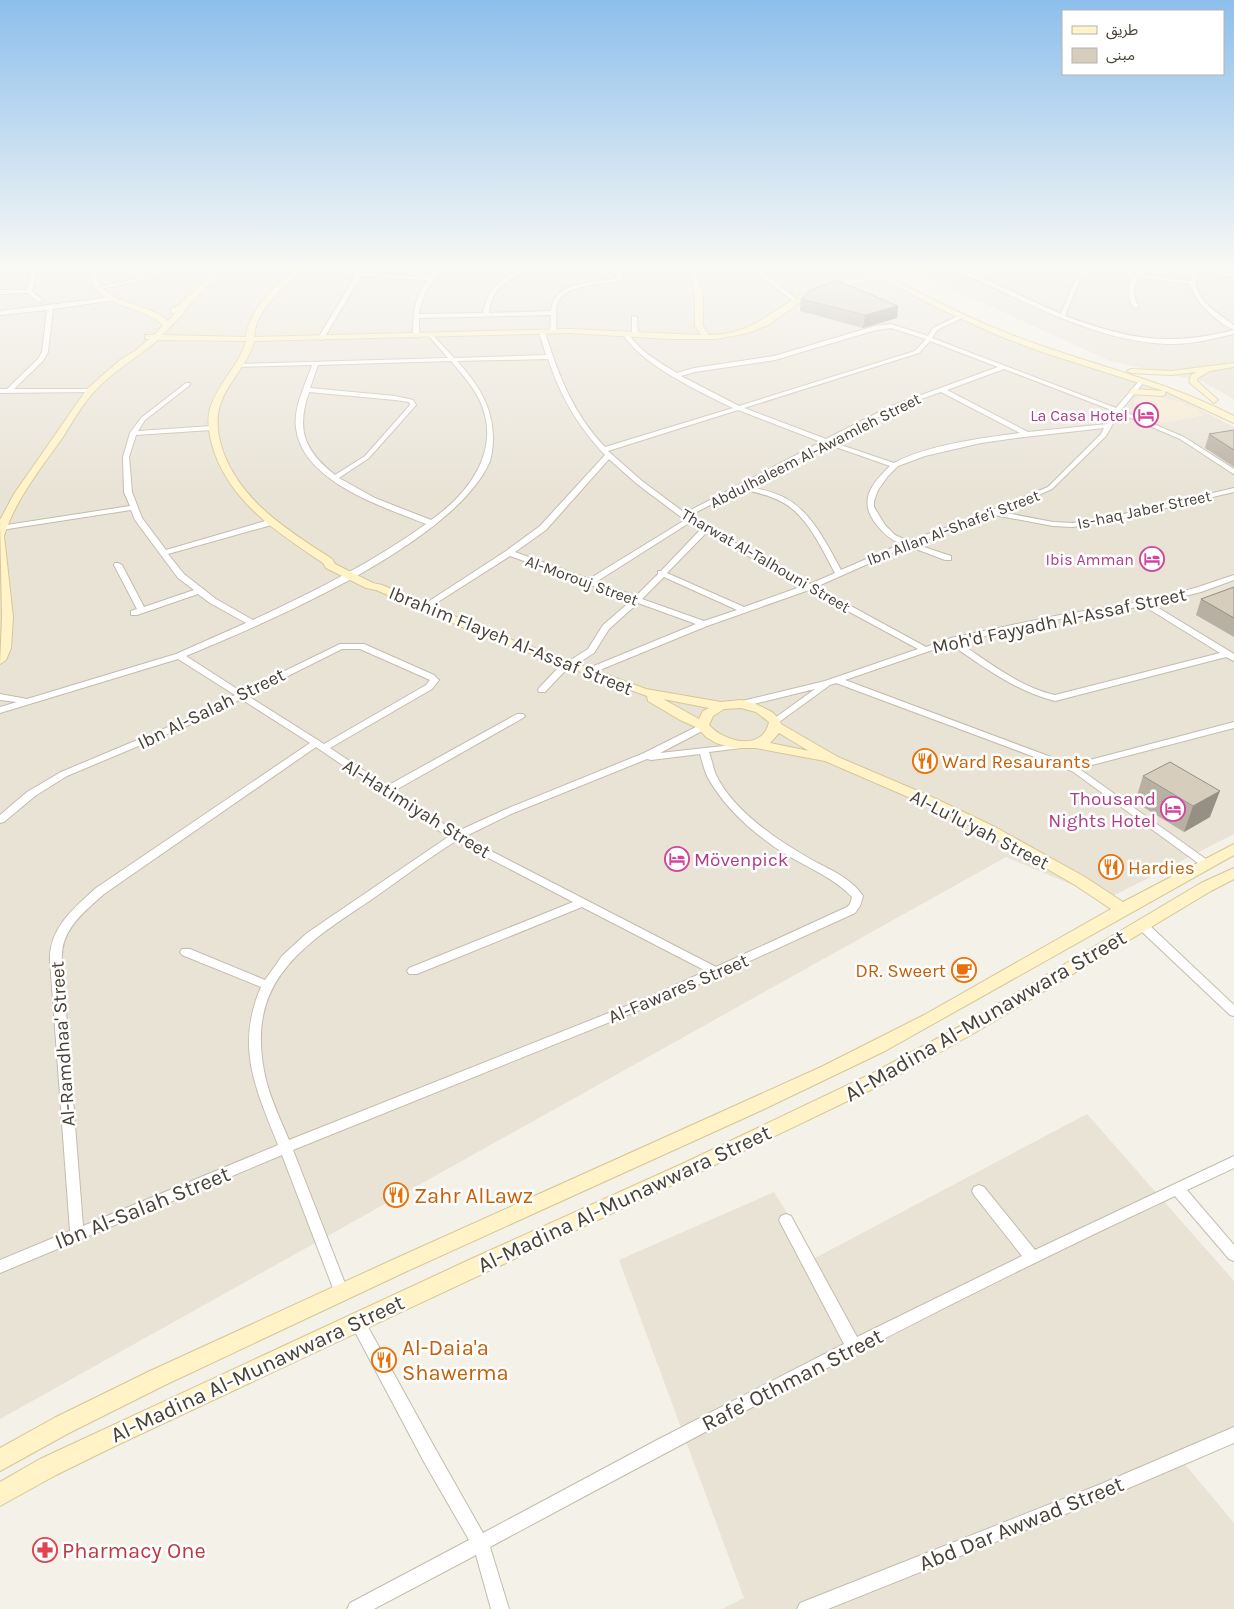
<svg xmlns="http://www.w3.org/2000/svg" width="1234" height="1609" viewBox="0 0 1234 1609" font-family="Karla,'Noto Sans Arabic',sans-serif">
<style>
.residential{fill:#e9e3d6}
.commercial{fill:#f7e9d2}
.lines{fill:none;stroke-linecap:round;stroke-linejoin:round}
.street-casing{stroke:#c3bcad;stroke-width:2}
.secondary-casing{stroke:#d6c696;stroke-width:2}
.street{fill:#fff;fill-rule:evenodd}
.secondary{fill:#fff3c7;fill-rule:evenodd}
.wall{fill:#b8b0a3}
.shaded-wall{fill:#969084}
.building{fill:#d6cdbd;stroke:#969084}
.labels{text-anchor:middle;stroke-width:5;stroke-linejoin:round;paint-order:stroke}
.far-hotel-label{font-size:16px;fill:#b23c85;stroke:#fff;text-anchor:end}
.far-street-label{font-size:16px;fill:#484236;stroke:#fff}
.street-label{font-size:19px;fill:#484236;stroke:#fff}
.food-label{font-size:19px;fill:#c56008;stroke:#fff;text-anchor:start}
.hotel-label{font-size:19px;fill:#b23c85;stroke:#fff;text-anchor:end}
.near-street-label{font-size:22px;fill:#484236;stroke:#fff}
.near-food-label{font-size:22px;fill:#c56008;stroke:#fff;text-anchor:start}
.near-health-label{font-size:22px;fill:#be3a42;stroke:#fff;text-anchor:start}
</style>
<rect width="100%" height="100%" fill="#f4f1e8"/>
<g class="residential">
<polygon points="0,270 874,270 1003,335 1163,390 1234,427 1234,834 1107,899 1006,857 0,1419"/>
<polygon points="911,270 980,270 981,274 994,270 1234,270 1234,399 1201,381 1110,361"/>
<polygon points="1087,1114 1234,1281 1234,1432 1179,1457 1234,1523 1234,1609 722,1609 744,1598 619,1260 774,1192 815,1258"/>
</g>
<polygon class="commercial" points="1142,395 1147,397 1149,395 1186,403 1184,405 1199,409 1198,412 1205,415 1163,423 1130,410 1141,406 1133,402"/>
<g class="lines">
<defs>
<g id="street">
<polygon points="32,270 37,270 32,291 42,300 42,302 38,302 28,293 0,294 0,290 27,290"/>
<polygon points="160,270 167,270 144,280 96,290 93,288 141,278"/>
<path d="M303,270L359,272L361,270H365L364,273L429,277L437,270H443C429,283 422,295 419,314L483,313C487,291 500,278 521,270L523,273C503,283 492,289 489,313L551,311C553,281 592,283 614,279L617,275V270H623V275L618,281C601,285 562,284 557,305C555,314 558,324 555,333L550,332L551,315L419,318V336L416,338L413,336C413,316 414,297 427,280L361,276L324,338L321,340L318,338L356,275Z"/>
<polygon points="731,270 760,270 799,301 794,302 757,273"/>
<path d="M955,270L969,272L1061,314L1074,282L1084,270H1089L1079,282L1065,316C1128,339 1168,347 1234,330V334C1212,339 1189,345 1166,344C1106,341 1050,314 997,289C983,282 968,277 955,270Z"/>
<path d="M1139,270L1144,271L1141,274L1190,281L1193,270H1198C1187,295 1217,313 1234,325V330C1217,322 1195,303 1190,284L1139,277C1133,287 1132,296 1139,307L1134,308C1125,294 1128,282 1139,270Z"/>
<polygon points="1200,270 1212,270 1234,274 1234,278"/>
<polygon points="113,297 116,299 115,300 53,309 48,352 43,361 14,389 90,389 93,391 92,392 0,393 0,389 7,389 38,359 42,352 47,310 0,315 0,311"/>
<path d="M962,314L964,315V317L937,330L932,338L1116,408L1140,380H1144V382L1121,410L1184,437L1234,469V474L1232,473L1180,439L1119,413L1106,436L1052,489L1001,512L1053,522L1073,523L1119,515L1234,488V492L1119,519L1073,527L1053,526L994,515L915,544L951,556V560H945L908,546L816,587L926,647L951,638L1060,615L1145,601L1195,588L1234,575V580L1201,592L1152,604L1234,654V661L1226,657L1055,701C1015,691 984,667 950,644L845,680L1075,766L1086,761L1234,722V728L1092,765L1081,770L1210,862L1211,864L1210,866H1202L1072,771L836,683L830,685L775,725L772,724L770,722L772,720L815,689L741,707L738,706L736,704L738,702L825,681L918,649L809,590L707,626L590,674H584L583,672L584,670L696,624L638,603L609,629L594,653L564,672L545,692H539L538,690L539,688L558,668L588,649L603,625L632,600L510,556L427,609H421L420,607L506,551L540,526L605,455C577,425 561,397 548,359L457,361C478,384 493,407 493,438C493,445 492,454 490,461C455,543 266,623 186,656L242,692L340,644H364L434,675L439,680L432,689L330,748L387,786L517,714H523L525,716L523,718L394,791L456,832L504,810L644,753L700,725H706L708,727L706,729L660,753L741,744L743,746L741,748L709,752C712,760 713,768 716,775C734,812 778,841 814,861C831,870 852,879 863,896L860,906L855,913L662,1001L293,1150L348,1291L346,1296L341,1298L336,1296L282,1155L0,1273V1260L70,1231L50,960C49,928 75,907 96,888L310,743L241,699L191,724L67,776L35,796L4,822L0,823V815L27,792L61,772L185,720L235,695L178,659L0,713V707L17,702L0,700V694L27,699L176,654L246,623L210,603L198,594L137,615H131V611L137,609L114,565L115,563H118L122,565L144,607L194,590L178,578L135,520L131,510L1,530L0,526L130,506L124,492L123,457L130,433L141,418L186,383H190V385L145,420L138,431L211,426L214,428L211,430L136,435L129,457L132,492L142,518L166,550L269,520H275V524L168,554L184,574L216,599L253,620C313,592 372,563 426,524C384,507 302,482 296,428C293,407 306,384 312,365L237,367L235,366V364L448,358L429,336L432,334L454,358L546,355L539,332L542,330L545,332C558,375 574,415 605,447L733,408C702,393 640,364 623,334L624,333H628C639,351 659,362 677,373L694,368L774,356L875,326L891,324L928,336L933,328ZM891,328L926,339L915,351L739,406L681,376L695,372L775,360L876,330ZM930,341L998,367L891,406L826,439L744,408L919,353ZM451,361C461,373 472,385 479,399C503,448 470,493 431,520L375,498L339,478L369,458L416,405L413,400L395,396L310,388L318,365ZM1004,369L1114,411L1107,424L1028,432L947,390ZM309,392L395,400L409,402L410,405L365,456L335,475C304,450 296,430 309,392ZM941,392L1020,433C982,438 927,445 894,463L832,442L895,408ZM738,410L821,442L685,513L642,481L608,451ZM1104,428L1101,434L1048,487L968,520L908,541L895,535L885,525L874,507V501L878,490L888,476L898,466L925,456L981,443L1024,437ZM827,444L890,466C871,484 858,501 876,524C883,533 891,540 901,544L841,570C828,546 812,513 787,499C775,492 760,489 746,486ZM609,459L637,484L685,520L589,579L515,552L546,530ZM741,489C755,492 769,495 782,502C807,515 822,549 835,573L810,584L708,528L689,516ZM689,523L700,530L661,571H658V574L636,596L596,582ZM706,533L803,586L744,607L667,573ZM664,577L737,610L704,621L642,599ZM1144,606L1220,653L1055,695C1019,687 989,662 958,642L1060,619ZM342,649H360L430,680L426,685L324,744L248,696ZM316,747L448,837L307,933L282,956L265,980L190,949H182L180,952L182,955L261,987C235,1047 256,1089 278,1145L83,1226L62,960C60,930 84,912 104,894ZM700,754C702,761 704,769 707,776C724,808 754,834 785,854C808,868 833,877 852,897L850,904L847,907L716,967L464,837L511,814L647,759L651,760ZM456,841L573,902L409,968L407,971L409,974H417L582,907L706,971L654,995L289,1140C281,1121 271,1100 266,1080C244,987 295,950 365,904C396,883 425,860 456,841Z"/>
<polygon points="632,316 637,317 638,334 635,336 632,334"/>
<polygon points="1143,922 1147,923 1234,1005 1234,1016 1230,1015 1139,929 1137,926 1139,923"/>
<path d="M1234,1156V1168L1187,1190L1234,1245V1261L1229,1259L1175,1196C942,1304 716,1426 490,1547L509,1609H491L476,1555L374,1609H347L350,1603L469,1540L424,1462L353,1328L351,1323L353,1318L358,1316L363,1318L436,1450L483,1533L657,1440L844,1344L781,1224L779,1220L781,1216L786,1214L791,1216L857,1337L1022,1256L974,1195L972,1191L974,1187L979,1185L984,1187L1035,1250Z"/>
<polygon points="1234,1427 1234,1443 1103,1499 828,1609 797,1609 800,1603 1101,1484"/>
</g>
<g id="secondary">
<path d="M88,270H95C101,308 144,299 168,321L175,313H171V309L178,306L216,270H223L185,309L184,313L162,335L246,337C248,311 275,286 294,270H302C284,288 256,308 254,337L569,329L701,335L695,326V294L688,270H695L703,294V326L709,335C757,335 776,304 816,288C834,281 857,279 876,275L877,273L936,270L904,277L901,274L889,277C939,304 991,329 1045,347C1109,369 1174,385 1234,416V423L1165,391V395L1162,396L1130,394V390L1133,389L1164,391L1039,351L997,335L936,307L882,278L822,291L799,303L768,325L748,333L716,339H671L569,333L254,341C249,363 227,383 220,405C215,422 218,438 224,454C243,503 289,531 332,559L335,564L373,583L382,585L496,634L646,689L721,702L741,700L756,704L772,712L779,719L781,724L838,757L932,797L995,827L1085,877L1123,902L1234,844V855L885,1051L762,1110L403,1273L165,1385L69,1433L0,1471V1448L54,1418L150,1371L390,1261L821,1067L924,1015L1111,909L1075,885L985,833L922,803L825,761L756,748H732L716,743L706,737L698,728L680,720L648,701L647,696L488,638L376,590L366,588L326,568L323,563C280,534 234,505 215,454C210,439 206,424 210,409C217,384 241,363 246,341L158,340C137,358 111,372 93,393C81,406 72,423 63,437C41,468 15,500 4,536L13,617L11,648L6,660L0,664L2,617L0,520L14,494L87,389L120,360L135,351L149,339H145V335H154L163,325C138,302 94,310 88,270ZM663,699L709,708L703,711L699,719ZM741,708L756,712L769,722C763,752 724,742 709,725L713,716L724,709ZM779,733L809,751L770,743Z"/>
<polygon points="1234,363 1234,367 1210,371 1198,378 1197,381 1218,400 1214,403 1189,382 1191,375 1197,372 1171,375 1131,373 1127,371 1131,369 1171,371"/>
<polygon points="1234,868 1234,879 1211,891 976,1032 885,1083 698,1173 113,1447 56,1475 0,1506 0,1482 40,1459 471,1259 684,1163 873,1073 964,1024 1201,883"/>
</g>
</defs>
<use href="#street" class="street-casing"/>
<use href="#secondary" class="secondary-casing"/>
<use href="#street" class="street"/>
<use href="#secondary" class="secondary"/>
</g>
<g class="wall">
<polygon points="801,299 898,306 897,318 863,328 800,311"/>
<polygon points="1234,430 1234,467 1205,448 1209,434"/>
<polygon points="1234,587 1234,637 1196,615 1201,599"/>
<polygon points="1143,776 1210,817 1184,832 1135,802"/>
</g>
<g class="shaded-wall">
<polygon points="898,306 897,318 863,328 865,315"/>
<polygon points="1220,791 1210,817 1184,832 1193,806"/>
</g>
<g class="building">
<polygon points="836,280 898,306 865,315 801,299 810,291"/>
<polygon points="1234,430 1234,450 1209,434"/>
<polygon points="1234,587 1234,618 1201,599"/>
<polygon points="1170,762 1220,791 1193,806 1143,776"/>
</g>
<linearGradient id="sky" x2="0" y2="1"><stop stop-color="#8cbfec"/><stop offset="0.54" stop-color="#faf9f5"/><stop offset="1" stop-color="#faf9f5" stop-opacity="0"/></linearGradient>
<rect width="1234" height="496" fill="url(#sky)"/>
<defs>
<symbol id="hotel-ring" viewBox="-11 -11 22 22"><circle r="9.5" fill="#fff" stroke="#d1479c" stroke-width="1.5"/><path d="M-6-4.5h1.5V1H6V5H4.5V3h-9V5H-6ZM-4 0a1.8 1.8 0 1 1 3.6 0ZM.5 0V-2.5h3Q6-2.5 6 0Z" fill="#d1479c"/></symbol>
<symbol id="restaurant-ring" viewBox="-11 -11 22 22"><circle r="9.5" fill="#fff" stroke="#e8710a" stroke-width="1.5"/><path d="M-5-6h1v4h1v-4h1v4h1v-4h1v5L-1.5 .5V6h-2V.5L-5-1ZM5-6V6H3V1.5H1.5Q1.5-4 5-6Z" fill="#e8710a"/></symbol>
<symbol id="cafe-ring" viewBox="-11 -11 22 22"><circle r="9.5" fill="#fff" stroke="#e8710a" stroke-width="1.5"/><path d="M-5.5-4.5H6V0H3Q3 3.5 0 3.5H-2.5Q-5.5 3.5-5.5 0ZM3-3.2v2h1.7v-2ZM-6 4.5H4V6H-6Z" fill="#e8710a"/></symbol>
<symbol id="pharmacy-ring" viewBox="-11 -11 22 22"><circle r="9.5" fill="#fff" stroke="#e0444e" stroke-width="1.5"/><path d="M-2-6h4v4h4v4h-4v4h-4v-4h-4v-4h4Z" fill="#e0444e"/></symbol>
</defs>
<g fill-rule="evenodd">
<use href="#hotel-ring" x="1132" y="401" width="28" height="28"/>
<use href="#hotel-ring" x="1138" y="545" width="28" height="28"/>
<use href="#restaurant-ring" x="911" y="747" width="28" height="28"/>
<use href="#hotel-ring" x="1159" y="795" width="28" height="28"/>
<use href="#hotel-ring" x="663" y="845" width="28" height="28"/>
<use href="#restaurant-ring" x="1097" y="853" width="28" height="28"/>
<use href="#cafe-ring" x="950" y="956" width="28" height="28"/>
<use href="#restaurant-ring" x="382" y="1181" width="28" height="28"/>
<use href="#restaurant-ring" x="370" y="1346" width="28" height="28"/>
<use href="#pharmacy-ring" x="31" y="1536" width="28" height="28"/>
</g>
<g class="labels">
<g class="far-hotel-label">
<text x="1128" y="421">La Casa Hotel</text>
<text x="1134" y="565">Ibis Amman</text>
</g>
<g class="far-street-label">
<text transform="translate(815 450) rotate(-27)" y="6">Abdulhaleem Al-Awamleh Street</text>
<text transform="translate(1144 509) rotate(-12)" y="6">Is-haq Jaber Street</text>
<text transform="translate(953 527) rotate(-21)" y="6">Ibn Allan Al-Shafe'i Street</text>
<text transform="translate(766 560) rotate(30)" y="6">Tharwat Al-Talhouni Street</text>
<text transform="translate(582 580) rotate(20)" y="6">Al-Morouj Street</text>
</g>
<g class="street-label">
<text transform="translate(1059 620) rotate(-12)" y="7">Moh'd Fayyadh Al-Assaf Street</text>
<text transform="translate(511 640) rotate(22)" y="7">Ibrahim Flayeh Al-Assaf Street</text>
<text transform="translate(211 708) rotate(-26)" y="7">Ibn Al-Salah Street</text>
<text transform="translate(417 808) rotate(32)" y="7">Al-Hatimiyah Street</text>
<text transform="translate(980 829) rotate(27)" y="7">Al-Lu'lu'yah Street</text>
<text transform="translate(678 988) rotate(-23)" y="7">Al-Fawares Street</text>
<text transform="translate(62 1044) rotate(-94)" y="7">Al-Ramdhaa' Street</text>
</g>
<g class="food-label">
<text x="942" y="768">Ward Resaurants</text>
<text x="1128" y="874">Hardies</text>
<text x="946" y="977" text-anchor="end">DR. Sweert</text>
</g>
<g class="hotel-label">
<text x="1156" y="805">Thousand<tspan x="1156" dy="22">Nights Hotel</tspan></text>
<text x="694" y="866" text-anchor="start">Mövenpick</text>
</g>
<g class="near-street-label">
<text transform="translate(985 1015) rotate(-30)" y="8">Al-Madina Al-Munawwara Street</text>
<text transform="translate(624 1198) rotate(-25)" y="8">Al-Madina Al-Munawwara Street</text>
<text transform="translate(142 1207) rotate(-22)" y="8">Ibn Al-Salah Street</text>
<text transform="translate(257 1368) rotate(-25)" y="8">Al-Madina Al-Munawwara Street</text>
<text transform="translate(792 1379) rotate(-27)" y="8">Rafe' Othman Street</text>
<text transform="translate(1021 1523) rotate(-22)" y="8">Abd Dar Awwad Street</text>
</g>
<g class="near-food-label">
<text x="414" y="1203">Zahr AlLawz</text>
<text x="402" y="1355">Al-Daia'a<tspan x="402" dy="25">Shawerma</tspan></text>
</g>
<g class="near-health-label">
<text x="62" y="1558">Pharmacy One</text>
</g>
</g>
<rect x="1062" y="10" width="162" height="65" fill="#ffffff" stroke="#b6b3af"/>
<rect x="1072" y="26" width="25" height="8" fill="#fff3c7" stroke="#b6b3af"/>
<text x="1106" y="35" font-size="15" fill="#484236">طريق</text>
<rect x="1072" y="48" width="25" height="15" fill="#d6cdbd" stroke="#b6b3af"/>
<text x="1106" y="60" font-size="15" fill="#484236">مبنى</text>
</svg>
